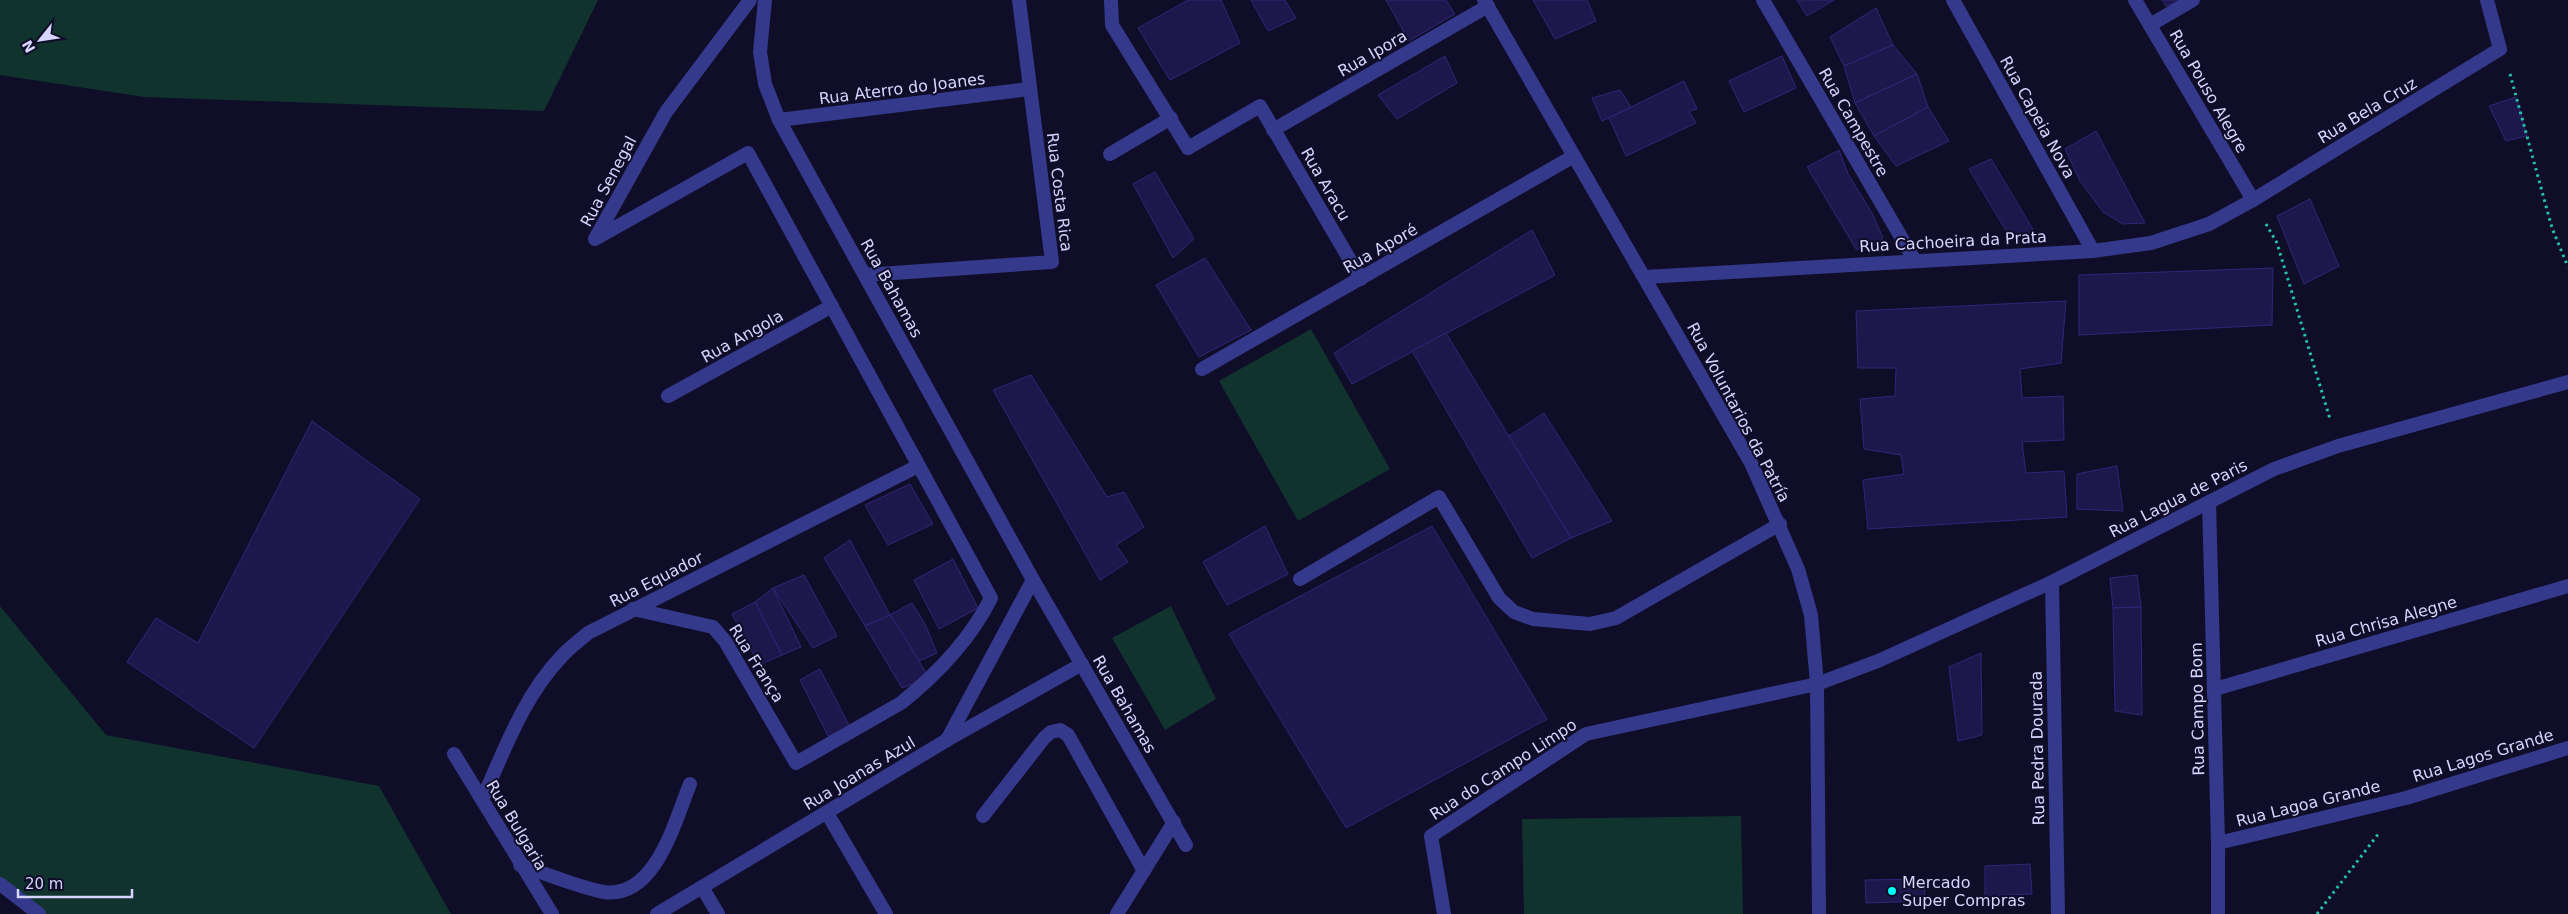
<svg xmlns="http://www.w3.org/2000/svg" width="2568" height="914" viewBox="0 0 2568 914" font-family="'DejaVu Sans',sans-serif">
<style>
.green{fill:#10332e}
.building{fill:#1d174b;stroke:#2f2779}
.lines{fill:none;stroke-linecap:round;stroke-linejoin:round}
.path{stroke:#24c4aa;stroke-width:3;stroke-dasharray:2.5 4;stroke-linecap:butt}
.service{stroke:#34398c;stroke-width:14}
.minor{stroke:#34398c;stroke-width:14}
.tertiary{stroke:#34398c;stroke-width:14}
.poi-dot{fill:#01ffff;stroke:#0f0d28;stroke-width:2}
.labels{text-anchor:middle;stroke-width:4;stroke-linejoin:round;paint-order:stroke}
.street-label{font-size:16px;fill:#d5d5ff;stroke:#0f0d28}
.poi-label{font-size:16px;fill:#d5d5ff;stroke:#0f0d28;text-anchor:start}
</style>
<rect width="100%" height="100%" fill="#0f0d28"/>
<g class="green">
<polygon points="0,0 598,0 544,111 144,97 0,75"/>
<polygon points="1311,329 1390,469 1298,521 1219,381"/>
<polygon points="0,606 106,735 379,786 451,914 44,914 0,879"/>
<polygon points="1171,606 1216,699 1165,730 1112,638"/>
<polygon points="1741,816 1743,914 1524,914 1522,819"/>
</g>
<g class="building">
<polygon points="1188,0 1221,0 1240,43 1170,80 1138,28"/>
<polygon points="1251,0 1285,0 1296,18 1268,31"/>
<polygon points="1386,0 1446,0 1455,14 1409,41"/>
<polygon points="1533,0 1587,0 1596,21 1555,39"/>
<polygon points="1797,0 1834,0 1807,16"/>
<polygon points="2162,0 2184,0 2166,6"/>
<polygon points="1876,8 1893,45 1844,66 1830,37"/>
<polygon points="1893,45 1917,74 1855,103 1844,66"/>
<polygon points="1445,56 1457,83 1397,119 1378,95"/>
<polygon points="1782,56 1796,88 1744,112 1729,81"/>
<polygon points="1917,74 1928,107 1874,136 1855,103"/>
<polygon points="1684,81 1697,109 1689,111 1696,123 1626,156 1609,118"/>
<polygon points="1620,90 1631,107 1602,121 1592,98"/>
<polygon points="2516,97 2527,136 2506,141 2489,106"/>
<polygon points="1928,107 1949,141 1896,166 1874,136"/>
<polygon points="2096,131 2145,223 2123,224 2103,212 2080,181 2065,149"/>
<polygon points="1839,150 1848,174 1872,213 1883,238 1871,249 1856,249 1807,167"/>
<polygon points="1991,159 2035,233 2008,234 1969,169"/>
<polygon points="1155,172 1194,239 1173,258 1133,184"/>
<polygon points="2310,199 2339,266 2304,284 2277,216"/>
<polygon points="1532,230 1555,275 1352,384 1334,353"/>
<polygon points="1205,258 1251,330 1199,357 1156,285"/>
<polygon points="2273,268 2272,325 2079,335 2079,275"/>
<polygon points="2066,301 2061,363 2020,369 2022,398 2063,396 2064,440 2022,442 2026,473 2064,471 2067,517 1868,529 1863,480 1904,474 1901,455 1864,449 1860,399 1895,396 1896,368 1858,368 1856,311"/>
<polygon points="1446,333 1571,538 1532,558 1412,351"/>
<polygon points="1031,375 1107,497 1124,492 1144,527 1116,545 1128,562 1100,580 993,390"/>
<polygon points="1544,413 1612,521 1571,538 1509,436"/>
<polygon points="312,421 420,499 254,748 127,662 156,618 198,643"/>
<polygon points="2117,466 2123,511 2077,509 2077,474"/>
<polygon points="910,484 933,524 888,545 865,505"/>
<polygon points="1265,526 1288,574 1227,605 1203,562"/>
<polygon points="1432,526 1547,719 1346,828 1229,634"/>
<polygon points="850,540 890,615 865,626 824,558"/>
<polygon points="953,559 978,608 939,629 914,580"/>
<polygon points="804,575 837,636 813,648 773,588"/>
<polygon points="2137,575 2141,607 2113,608 2110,578"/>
<polygon points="773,588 801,647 782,655 755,602"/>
<polygon points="755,602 782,655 759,665 732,614"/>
<polygon points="912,603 925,624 937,653 919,661 890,615"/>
<polygon points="2141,607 2142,715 2115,711 2113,608"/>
<polygon points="890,615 904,636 929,678 902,688 865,626"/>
<polygon points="1981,653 1982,735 1958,741 1949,667"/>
<polygon points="820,669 852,731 828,736 800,680"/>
<polygon points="2030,864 2032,894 1985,896 1985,866"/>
<polygon points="1924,879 1925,901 1866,903 1865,880"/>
</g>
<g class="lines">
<g class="path">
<polyline points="2510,74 2552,228 2568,267"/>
<polyline points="2266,224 2277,243 2330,419"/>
<polyline points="2317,914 2379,833"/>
</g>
<g class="service">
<polyline points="1273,130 1488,6"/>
<polyline points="1188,148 1260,106 1361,279"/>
<polyline points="1202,369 1574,156"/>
<polyline points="1300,579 1439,497 1499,598 1514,612 1533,619 1590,624 1616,618 1780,524"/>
</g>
<g class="minor">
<polyline points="765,0 760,52 765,84 779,120 1033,580 1186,845"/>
<polyline points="1111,0 1112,25 1188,148"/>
<polyline points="1763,0 1915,261"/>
<polyline points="1953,0 2093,251"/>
<polyline points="2135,0 2253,200"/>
<polyline points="2150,25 2193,0"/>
<polyline points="779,120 1029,89"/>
<polyline points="1110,154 1171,118"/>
<polyline points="865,275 1052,262 1019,0"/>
<polyline points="1645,277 2093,251 2151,243 2209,224 2253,200 2500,49 2487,0"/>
<polyline points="668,396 832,306"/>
<polyline points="2209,502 2218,843 2218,914"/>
<polyline points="2052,582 2058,914"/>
<path d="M633,609L713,627L725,641L796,763L901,703C936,675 971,638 991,598L748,153L595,239L666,112L750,0"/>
<polyline points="2215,689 2568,586"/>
<polyline points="947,740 1033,580"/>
<polyline points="454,754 552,914"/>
<path d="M482,800C504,751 524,695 562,656C570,647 579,641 588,633L918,466"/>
<polyline points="827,813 886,914"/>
<polyline points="983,816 1044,738 1051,732 1060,730 1068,735 1144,871"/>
<polyline points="2218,843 2406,798 2568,748"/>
<path d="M520,865C544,873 581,888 604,892C656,899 675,820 690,784"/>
<polyline points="0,884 39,914"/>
<polyline points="702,887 718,914"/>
<polyline points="657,914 947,740 1082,664"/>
<polyline points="1117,914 1174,822"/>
<polyline points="1444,914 1431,836 1586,734 1817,684 1878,661 2052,582 2274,469 2338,446 2568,382"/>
</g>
<polyline class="tertiary" points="1484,0 1751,463 1798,569 1811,615 1817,684 1819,914"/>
</g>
<circle class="poi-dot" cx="1892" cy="891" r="5"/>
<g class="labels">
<g class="street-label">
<text transform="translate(1372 53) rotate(-30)" y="6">Rua Ipora</text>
<text transform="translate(902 88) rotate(-7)" y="6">Rua Aterro do Joanes</text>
<text transform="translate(2209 91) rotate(60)" y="6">Rua Pouso Alegre</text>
<text transform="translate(2367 110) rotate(-31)" y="6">Rua Bela Cruz</text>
<text transform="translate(2038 117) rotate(61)" y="6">Rua Capeia Nova</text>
<text transform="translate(1854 122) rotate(60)" y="6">Rua Campestre</text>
<text transform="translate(608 181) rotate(-62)" y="6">Rua Senegal</text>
<text transform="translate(1326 184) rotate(60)" y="6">Rua Aracu</text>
<text transform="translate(1060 192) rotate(83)" y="6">Rua Costa Rica</text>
<text transform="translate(1953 241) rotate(-3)" y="6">Rua Cachoeira da Prata</text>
<text transform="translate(1380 248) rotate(-30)" y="6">Rua Aporé</text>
<text transform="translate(892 288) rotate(61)" y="6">Rua Bahamas</text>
<text transform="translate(742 336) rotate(-29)" y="6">Rua Angola</text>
<text transform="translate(1739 412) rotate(62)" y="6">Rua Voluntarios da Patría</text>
<text transform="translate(2178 498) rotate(-27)" y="6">Rua Lagua de Paris</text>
<text transform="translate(656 579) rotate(-27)" y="6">Rua Equador</text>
<text transform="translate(2386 621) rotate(-16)" y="6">Rua Chrisa Alegne</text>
<text transform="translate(757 663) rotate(58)" y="6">Rua França</text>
<text transform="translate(1125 704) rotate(60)" y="6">Rua Bahamas</text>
<text transform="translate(2197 709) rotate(-91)" y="6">Rua Campo Bom</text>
<text transform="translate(2037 748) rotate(-91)" y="6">Rua Pedra Dourada</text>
<text transform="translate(2483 755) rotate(-17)" y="6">Rua Lagos Grande</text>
<text transform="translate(1503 769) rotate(-33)" y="6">Rua do Campo Limpo</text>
<text transform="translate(859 773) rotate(-31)" y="6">Rua Joanas Azul</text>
<text transform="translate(2308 803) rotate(-14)" y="6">Rua Lagoa Grande</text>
<text transform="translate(517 825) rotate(59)" y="6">Rua Bulgaria</text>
</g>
<g class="poi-label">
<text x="1902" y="888">Mercado<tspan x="1902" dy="18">Super Compras</tspan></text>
</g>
</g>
<g transform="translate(40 40) rotate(240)" stroke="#0f0d28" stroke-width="4" paint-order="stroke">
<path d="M0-4L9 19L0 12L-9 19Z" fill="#d5d5ff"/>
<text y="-8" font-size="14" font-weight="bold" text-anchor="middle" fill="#d5d5ff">N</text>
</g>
<path d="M18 889v8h114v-8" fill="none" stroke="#d5d5ff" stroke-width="2.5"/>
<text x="25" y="889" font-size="15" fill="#d5d5ff" stroke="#0f0d28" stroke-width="4" paint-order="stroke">20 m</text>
</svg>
